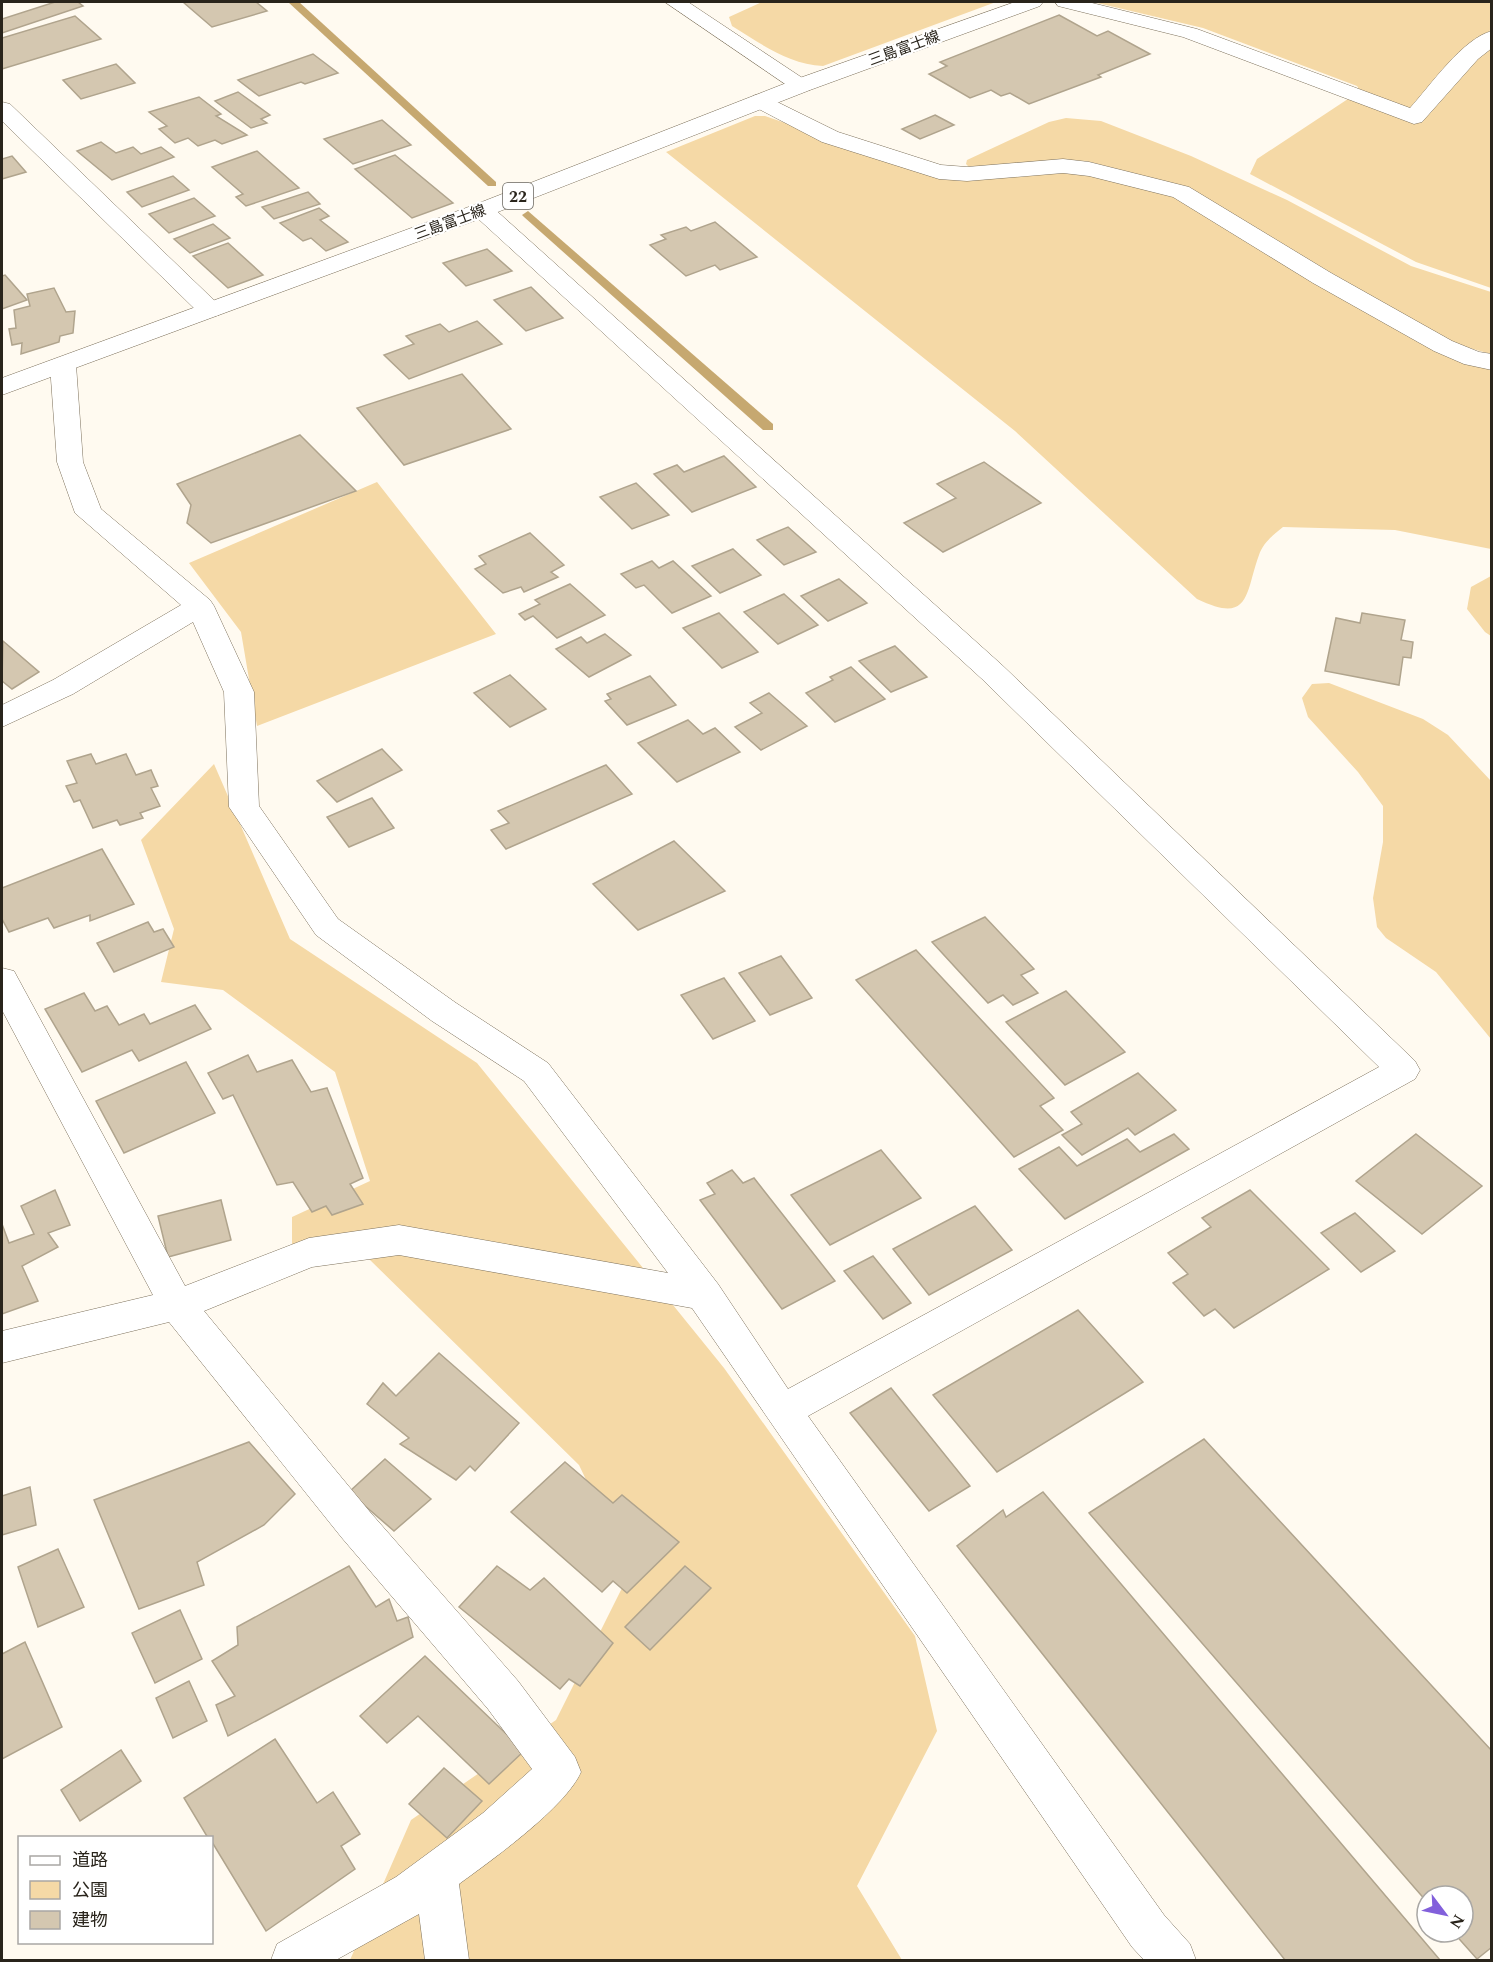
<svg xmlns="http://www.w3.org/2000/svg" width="1493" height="1962" viewBox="0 0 1493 1962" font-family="Spectral,'Noto Sans JP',serif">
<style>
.green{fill:#f5d9a6}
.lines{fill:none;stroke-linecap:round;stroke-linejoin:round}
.stream{fill:#c6a870;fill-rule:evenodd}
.building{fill:#d4c7b0;stroke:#b0a48d;stroke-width:1.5}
.minor-casing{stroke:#7d715c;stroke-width:1}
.major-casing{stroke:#7d715c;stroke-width:1}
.minor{fill:#fff;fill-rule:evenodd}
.major{fill:#fff;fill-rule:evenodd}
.labels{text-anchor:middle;stroke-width:4.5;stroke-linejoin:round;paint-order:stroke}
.far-street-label{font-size:15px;fill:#29241b;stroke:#fff}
.shield{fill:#fff;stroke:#69665f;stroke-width:1.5}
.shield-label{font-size:16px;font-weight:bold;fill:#29241b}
</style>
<rect width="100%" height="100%" fill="#fffaf0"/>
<g class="green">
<path d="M762,2H996L823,66C788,64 761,44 732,26L729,17Z"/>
<polygon points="1093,2 1491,2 1491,29 1487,34 1492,41 1491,288 1416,262 1250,174 1257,159 1360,91 1357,86 1203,28"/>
<path d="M755,116H765L797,127L932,176L1037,171L1085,172L1175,197L1491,367V549L1395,530L1283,527C1273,535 1263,543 1259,555C1245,593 1251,625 1197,599L1015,431L666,152Z"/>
<polygon points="1066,118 1101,121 1191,156 1287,200 1411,266 1491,292 1491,354 1451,343 1183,186 1086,161 1060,160 969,167 966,164 967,160 1049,122"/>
<polygon points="377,482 496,634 257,726 241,632 189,563"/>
<polygon points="1491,576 1491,636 1485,632 1467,609 1471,587"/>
<polygon points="1329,683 1423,719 1448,735 1491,781 1491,1039 1436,972 1386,938 1377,927 1373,898 1383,842 1383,806 1358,772 1308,717 1302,698 1312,684"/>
<polygon points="214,764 290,939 477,1063 724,1368 915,1636 937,1731 857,1886 902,1960 350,1960 411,1820 556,1720 630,1572 579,1465 369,1259 292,1249 292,1217 370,1181 335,1072 223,990 161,982 174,929 141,840"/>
</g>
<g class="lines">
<g class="stream">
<polygon points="288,2 299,2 496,182 496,186 488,186"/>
<polygon points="528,211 773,424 773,430 763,430 524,217 522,215"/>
</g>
</g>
<g class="building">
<polygon points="55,2 78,2 83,6 2,33 2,19"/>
<polygon points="183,2 256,2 267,11 212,27"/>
<polygon points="1059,15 1097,36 1108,31 1150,54 1098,75 1101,77 1029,104 1010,93 1001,96 991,90 970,98 929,74 947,66 940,62"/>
<polygon points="75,16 101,39 2,69 2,38"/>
<polygon points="313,54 338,73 305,84 301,82 259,96 238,80"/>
<polygon points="116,64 135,83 81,99 63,80"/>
<polygon points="238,92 270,115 261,119 267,123 251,128 215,101"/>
<polygon points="199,97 221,114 216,116 247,135 222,144 215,140 198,146 188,138 175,143 159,129 167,126 149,112"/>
<polygon points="935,115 954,125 920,139 902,129"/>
<polygon points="382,120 411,145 353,164 324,139"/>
<polygon points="101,142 116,153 133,147 141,154 161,147 174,157 112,180 77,151"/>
<polygon points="257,151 299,188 246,206 236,197 243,194 212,167"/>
<polygon points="395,155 453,203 412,218 355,169"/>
<polygon points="12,156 26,172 2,179 2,159"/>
<polygon points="173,176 189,190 142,207 127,192"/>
<polygon points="308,192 320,204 274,219 262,207"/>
<polygon points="194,198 215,216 169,233 149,214"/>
<polygon points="319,208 329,216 320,220 348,242 326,251 311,238 303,241 280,223"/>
<polygon points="715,222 757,257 720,270 715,265 686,276 650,245 666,239 661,235 686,227 691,231"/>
<polygon points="213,224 230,238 190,253 174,239"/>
<polygon points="228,243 263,275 228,288 193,256"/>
<polygon points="487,249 512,271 466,286 443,263"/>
<polygon points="5,275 27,300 2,309 2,276"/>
<polygon points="531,287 563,318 526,331 494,300"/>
<polygon points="54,288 66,312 75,311 73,333 60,336 59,342 21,354 22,343 12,345 9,329 16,328 14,310 30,306 27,294"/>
<polygon points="477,321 502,344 409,379 384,355 414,344 406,336 440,324 449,332"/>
<polygon points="462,374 511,429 404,465 357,408"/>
<polygon points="300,435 356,491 211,543 187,523 191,505 177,484"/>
<polygon points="724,456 756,487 692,512 654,474 677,465 684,472"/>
<polygon points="984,462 1041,503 943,552 904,523 956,498 937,484"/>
<polygon points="636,483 669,515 632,529 600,497"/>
<polygon points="788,527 816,552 784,565 757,540"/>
<polygon points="530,533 564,565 551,572 558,577 524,592 521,587 503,593 475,569 486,564 479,556"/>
<polygon points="733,549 761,575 720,593 692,566"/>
<polygon points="652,561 659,568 673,561 711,596 672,613 644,585 636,588 621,574"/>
<polygon points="839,579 867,603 828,621 801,596"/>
<polygon points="570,584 605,615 557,638 533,616 525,620 519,614 540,604 535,600"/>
<polygon points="784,594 818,625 778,644 744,612"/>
<polygon points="719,613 758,652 722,668 683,628"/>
<polygon points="1362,613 1405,620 1401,640 1413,642 1411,658 1403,657 1399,685 1325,671 1336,618 1360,623"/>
<polygon points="605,634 631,655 589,677 556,649 581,637 587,643"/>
<polygon points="3,641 39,672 12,689 2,681"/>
<polygon points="895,646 927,677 891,692 859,661"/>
<polygon points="851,667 885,699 835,722 806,693 833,680 830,677"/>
<polygon points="510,675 546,709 510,727 474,693"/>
<polygon points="650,676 676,705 627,725 605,701 611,699 607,694"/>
<polygon points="769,693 807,726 761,750 735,727 762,713 750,703"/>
<polygon points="688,720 703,734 715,728 740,752 677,782 638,743"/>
<polygon points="382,749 402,770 337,802 317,781"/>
<polygon points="91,754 96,764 126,754 136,775 151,770 158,786 151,788 160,806 140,813 143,818 120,825 117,820 93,828 80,800 74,802 66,786 77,783 67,761"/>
<polygon points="606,765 632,794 506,849 491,830 509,823 498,811"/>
<polygon points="372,798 394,828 349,847 327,817"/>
<polygon points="674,841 725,891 638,930 593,884"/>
<polygon points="102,849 134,904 90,921 90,915 54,928 48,918 9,932 2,919 2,888"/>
<polygon points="985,917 1034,969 1021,975 1038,993 1013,1005 1003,995 988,1003 932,942"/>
<polygon points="148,922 154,932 163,929 174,947 114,972 97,943"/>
<polygon points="916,950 1054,1098 1040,1106 1063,1130 1014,1157 856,980"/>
<polygon points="781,956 812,998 770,1015 739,973"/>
<polygon points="724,978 755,1021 713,1039 681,995"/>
<polygon points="1066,991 1125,1052 1065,1085 1006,1022"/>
<polygon points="84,993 95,1011 107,1006 119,1025 144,1014 150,1024 195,1005 211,1029 139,1061 132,1050 82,1072 45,1009"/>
<polygon points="248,1055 257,1072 292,1060 311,1092 327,1088 363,1178 350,1184 363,1204 332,1215 326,1206 312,1212 293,1182 277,1185 233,1095 223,1099 208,1073"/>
<polygon points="186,1062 215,1113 124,1153 96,1101"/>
<polygon points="1138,1073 1176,1110 1135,1135 1128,1128 1082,1155 1062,1135 1082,1124 1071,1112"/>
<polygon points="1174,1134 1189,1149 1065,1219 1019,1169 1059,1147 1077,1166 1127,1139 1140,1152"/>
<polygon points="1416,1134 1482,1186 1422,1234 1356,1181"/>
<polygon points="881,1150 921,1198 830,1245 791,1195"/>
<polygon points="732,1170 743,1183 754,1178 835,1281 782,1309 700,1200 715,1194 707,1183"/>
<polygon points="55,1190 70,1225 48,1233 58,1247 22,1266 38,1301 2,1314 2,1224 9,1243 34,1234 21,1206"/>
<polygon points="1250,1190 1329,1269 1234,1328 1215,1309 1204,1316 1173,1283 1188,1274 1168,1253 1211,1227 1202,1218"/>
<polygon points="221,1200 231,1240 168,1257 158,1216"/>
<polygon points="975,1206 1012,1250 929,1295 893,1249"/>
<polygon points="1355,1213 1395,1251 1361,1272 1321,1233"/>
<polygon points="873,1256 911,1303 883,1319 844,1271"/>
<polygon points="1078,1310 1143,1382 997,1472 933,1395"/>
<polygon points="439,1353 519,1423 475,1471 470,1466 456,1480 400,1444 409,1438 367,1404 383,1383 396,1396"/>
<polygon points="891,1388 970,1486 929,1511 850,1413"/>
<polygon points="1204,1439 1492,1751 1492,1947 1477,1959 1453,1932 1463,1932 1463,1896 1427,1896 1427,1902 1089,1513"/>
<polygon points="249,1442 295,1494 264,1525 197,1562 204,1585 139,1609 94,1500"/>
<polygon points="385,1459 431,1499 394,1531 349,1492"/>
<polygon points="565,1462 613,1503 622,1495 679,1542 627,1593 613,1581 602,1592 511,1512"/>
<polygon points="30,1487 36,1525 2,1535 2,1496"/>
<polygon points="1043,1492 1440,1960 1285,1960 957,1546 1003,1510 1006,1517"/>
<polygon points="58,1549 84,1607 38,1627 18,1567"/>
<polygon points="349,1566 376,1607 389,1599 397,1621 408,1617 413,1637 228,1736 216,1705 235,1696 212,1661 238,1645 237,1627"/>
<polygon points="497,1566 530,1590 544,1578 613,1643 580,1686 569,1679 560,1689 459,1607"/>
<polygon points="685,1566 711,1588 650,1650 625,1627"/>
<polygon points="180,1610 202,1659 155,1683 132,1633"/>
<polygon points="25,1642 62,1727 2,1759 2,1654"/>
<polygon points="425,1656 524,1751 489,1784 418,1716 387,1743 360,1716"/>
<polygon points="189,1681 207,1721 173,1738 156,1698"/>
<polygon points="275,1739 317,1803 333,1792 360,1834 341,1846 355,1869 266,1931 212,1842 212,1838 208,1838 184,1798"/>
<polygon points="121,1750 141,1781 80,1821 61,1790"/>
<polygon points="444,1768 482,1801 447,1838 409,1804"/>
</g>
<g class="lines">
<defs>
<g id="minor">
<polygon points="665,2 688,2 813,85 810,90 794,90"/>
<path d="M1055,2H1088L1197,29L1410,108C1430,86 1463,38 1492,31V48L1478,59L1422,122L1414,124L1183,37L1058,6Z"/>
<polygon points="761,94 838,132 941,165 967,167 1063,159 1089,162 1189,187 1331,273 1452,341 1479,352 1492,354 1492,370 1464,364 1434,351 1313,283 1173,197 1089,176 1063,173 967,181 939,179 822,142 753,106 750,101 753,96"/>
<polygon points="2,102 10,104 219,305 222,310 219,315 210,317 201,315 2,121"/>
<path d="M482,203L490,205L1002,665L1415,1061L1420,1070L1415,1079L808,1416L1164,1915L1190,1944L1196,1960H1144L1132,1947L692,1308L399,1255L312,1267L204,1311L370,1512L518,1681L575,1757L581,1772C566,1807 492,1860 459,1884L469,1960H425L419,1914L336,1960H271L277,1944L396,1877L483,1813L532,1769L488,1709L342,1538L169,1322L2,1363V1331L153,1295L2,1010V968L14,971L185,1286L309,1238L399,1225L668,1273L524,1081L432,1021L316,935L229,807L224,692L193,622L73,694L2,727V705L53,680L181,605L75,513L57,462L50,365L54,360L63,357L72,360L76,365L83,462L101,509L210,600L214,606L254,692L259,806L338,919L456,1003L548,1063L718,1284L788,1389L1379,1067L982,679L474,215L470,210L474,205Z"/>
</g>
<polygon id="major" points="1015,2 1043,2 1040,6 810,90 490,215 2,395 2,378 474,205 794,80"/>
</defs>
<use href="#minor" class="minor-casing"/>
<use href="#major" class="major-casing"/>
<use href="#minor" class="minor"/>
<use href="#major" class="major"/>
</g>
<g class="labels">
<g class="far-street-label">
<text transform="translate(904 48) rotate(-20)" y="5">三島富士線</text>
<text transform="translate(450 222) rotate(-20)" y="5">三島富士線</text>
</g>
<rect class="shield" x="503" y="183" width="30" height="26" rx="4.5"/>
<g class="shield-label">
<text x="518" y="202">22</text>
</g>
</g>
<rect width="1493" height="1962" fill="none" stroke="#29241b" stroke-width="6"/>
<rect x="18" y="1836" width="195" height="108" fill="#ffffff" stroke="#a9a7a4" stroke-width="1.5"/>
<rect x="30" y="1856" width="30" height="9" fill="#ffffff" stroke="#a9a7a4" stroke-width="1.5"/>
<text x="72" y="1866" font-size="18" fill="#29241b">道路</text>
<rect x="30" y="1881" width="30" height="18" fill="#f5d9a6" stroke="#a9a7a4" stroke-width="1.5"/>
<text x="72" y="1896" font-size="18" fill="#29241b">公園</text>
<rect x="30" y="1911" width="30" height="18" fill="#d4c7b0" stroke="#a9a7a4" stroke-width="1.5"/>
<text x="72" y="1926" font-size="18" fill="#29241b">建物</text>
<g transform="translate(1445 1914) rotate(122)"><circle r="28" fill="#ffffff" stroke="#a9a7a4" stroke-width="1.5"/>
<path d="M0-4.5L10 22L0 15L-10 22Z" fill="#8260db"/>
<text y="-9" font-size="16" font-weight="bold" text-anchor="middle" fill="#29241b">N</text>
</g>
</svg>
